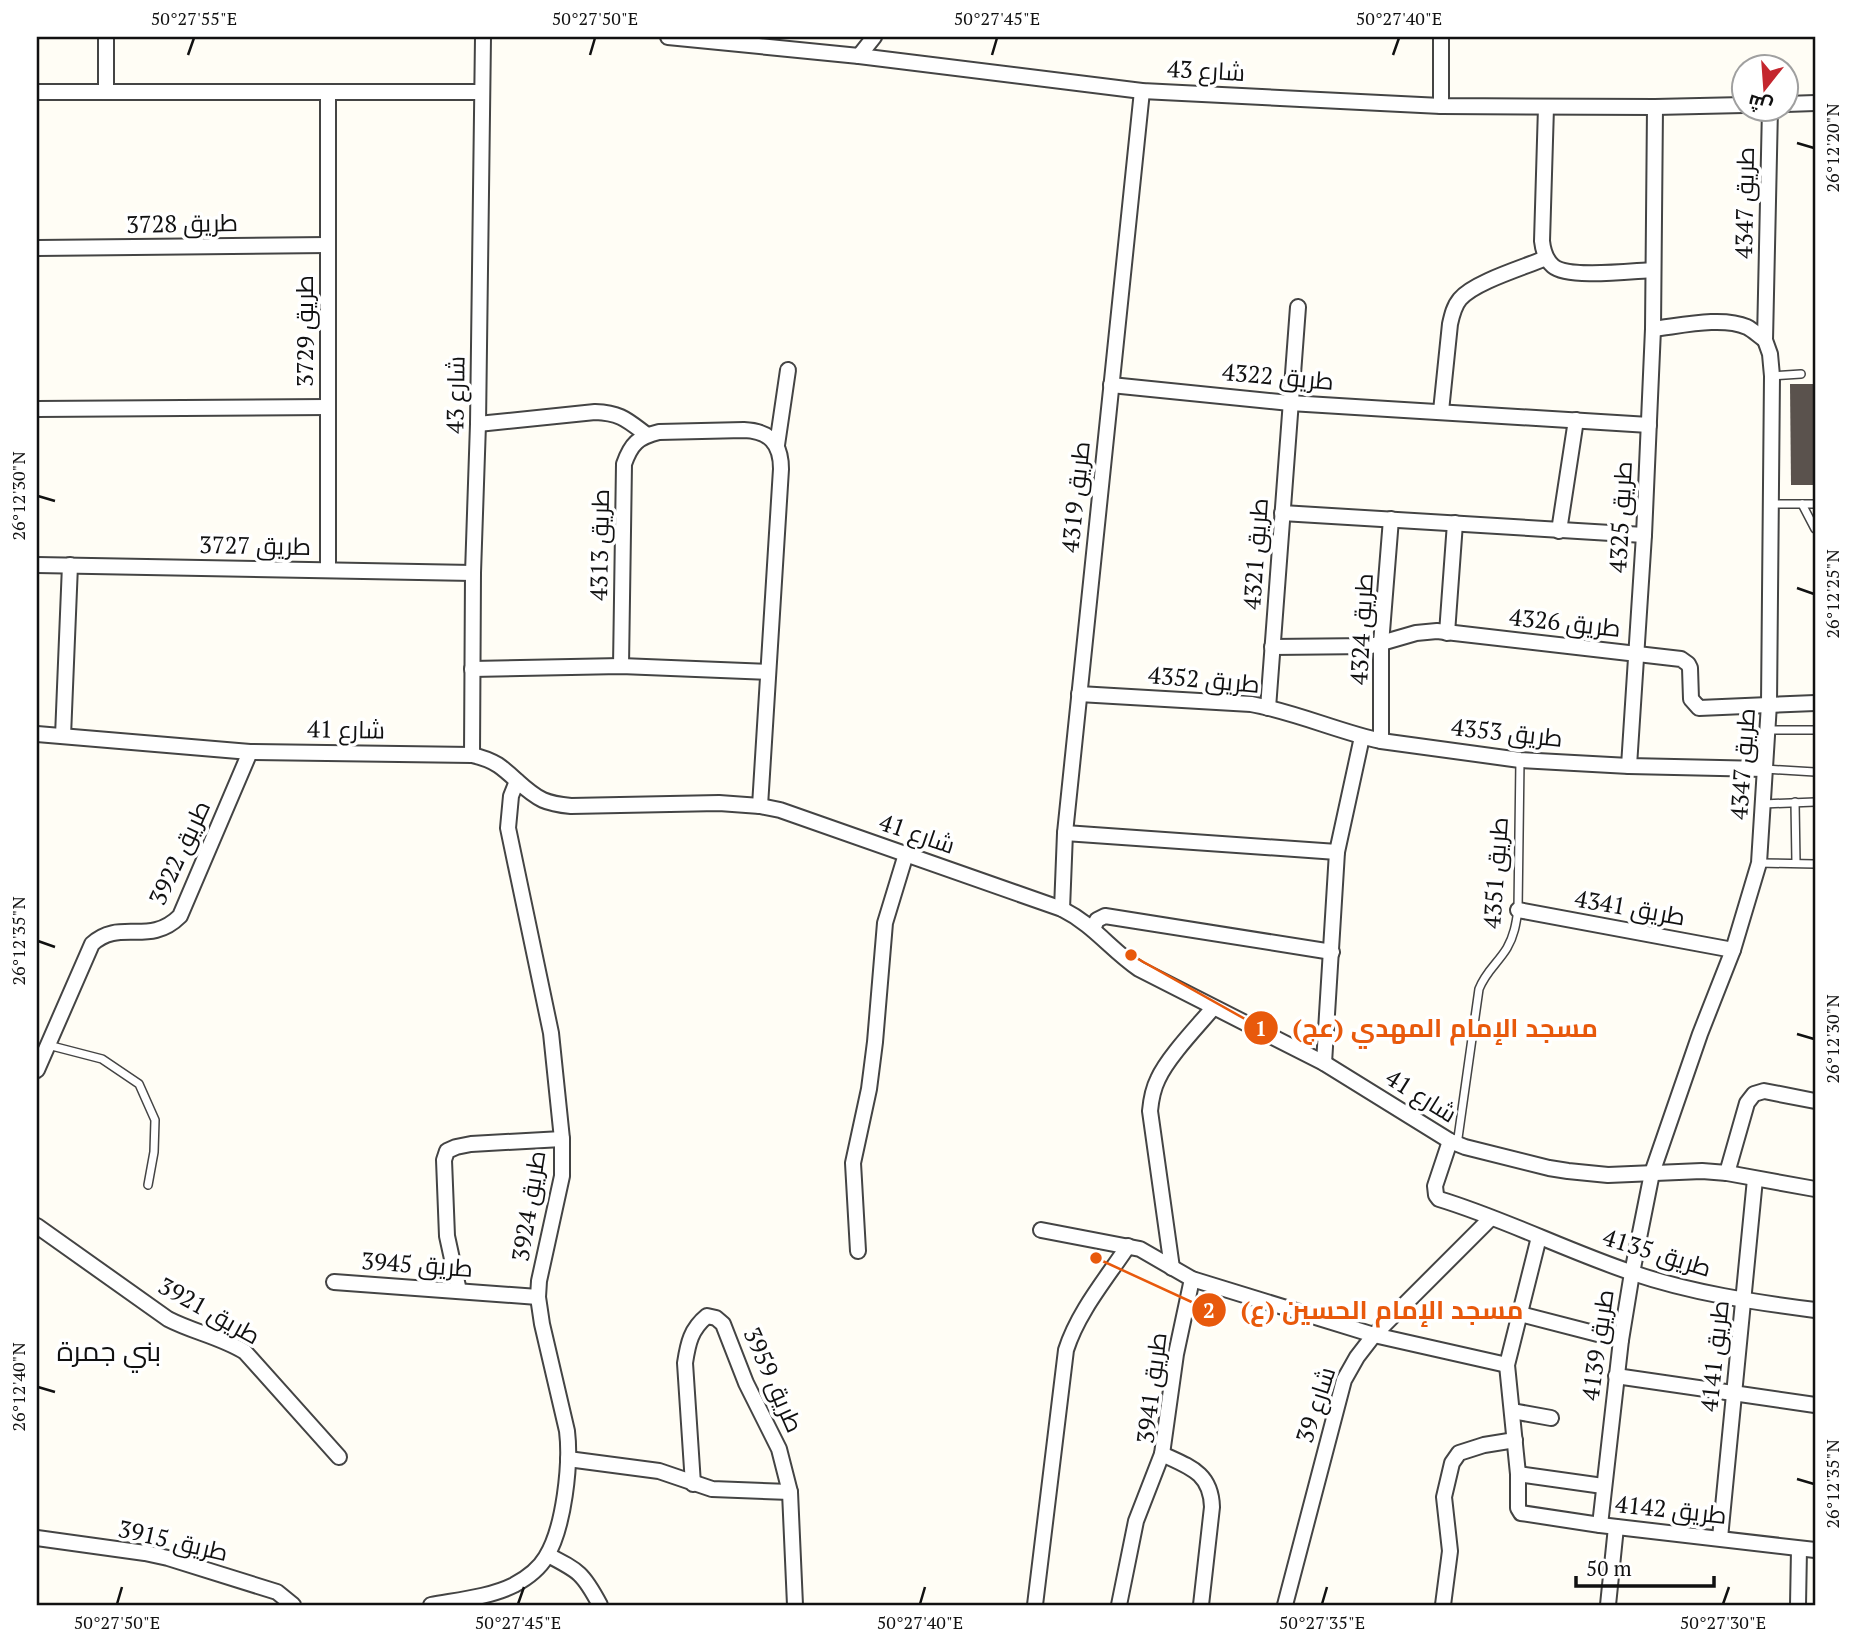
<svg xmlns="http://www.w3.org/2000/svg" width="1852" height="1642" viewBox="0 0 1852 1642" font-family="'PT Serif',Cairo,serif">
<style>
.building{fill:#5a524d}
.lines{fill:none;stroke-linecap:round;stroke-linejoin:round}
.service-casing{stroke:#444;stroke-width:10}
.minor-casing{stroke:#444;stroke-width:18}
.service{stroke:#fff;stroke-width:7}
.minor{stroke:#fff;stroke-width:14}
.ticks{fill:none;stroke:#111;stroke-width:2.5}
.labels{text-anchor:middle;stroke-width:7;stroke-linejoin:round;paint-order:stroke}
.street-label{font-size:24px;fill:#111;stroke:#fff}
.quarter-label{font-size:28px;fill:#111;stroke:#fff}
.leader{fill:none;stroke:#e8590c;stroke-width:2.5}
.callout-dot{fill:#e8590c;stroke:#fff;stroke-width:2.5}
.mark-label{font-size:21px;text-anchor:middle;font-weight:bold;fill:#fff}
.callout-label{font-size:26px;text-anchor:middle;font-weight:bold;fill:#e8590c;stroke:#fff;stroke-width:7;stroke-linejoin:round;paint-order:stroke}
.neatline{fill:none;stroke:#111;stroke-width:2.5}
.ticks-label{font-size:18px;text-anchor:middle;fill:#111}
</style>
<rect width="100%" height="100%" fill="#fffdf5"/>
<polygon class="building" points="1790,384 1815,384 1815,485 1791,485"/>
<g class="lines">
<defs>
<g id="service">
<polyline points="1772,376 1801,374"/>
<polyline points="1772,504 1815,504"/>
<polyline points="1802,504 1815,529"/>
<polyline points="1768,730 1815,730"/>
<polyline points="1765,769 1815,772"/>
<polyline points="1795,802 1796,863"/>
<polyline points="1763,804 1815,802"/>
<polyline points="1759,863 1815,864"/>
<polyline points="48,1045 102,1059 139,1084 155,1120 154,1152 148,1185"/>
<path d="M1457,1145L1479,989C1486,971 1498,963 1507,948C1514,936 1516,924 1518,910L1520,760"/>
</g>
<g id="minor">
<polyline points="668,37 859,56 1142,91 1441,106 1655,107 1744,105"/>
<polyline points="859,56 874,37"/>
<polyline points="37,92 482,92"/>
<polyline points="106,92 106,37"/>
<polyline points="1786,104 1815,103"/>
<polyline points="1441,106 1441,37"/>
<path d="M1546,107L1542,241C1543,250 1545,259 1553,266C1568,279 1631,271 1653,270"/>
<polyline points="37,248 328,245"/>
<path d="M1653,329C1680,326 1722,316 1747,327C1753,330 1759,336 1765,340"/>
<polyline points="1111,385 1290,403 1649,425"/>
<polyline points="37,409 328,407"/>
<path d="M1441,411L1450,324C1452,315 1454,306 1460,299C1474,282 1525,267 1546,258"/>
<path d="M478,424L595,412C621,413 627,420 647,435"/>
<polyline points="777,445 788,370"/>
<polyline points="1282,513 1644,535"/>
<polyline points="1559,531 1576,420"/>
<polyline points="37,565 473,573"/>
<polyline points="328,570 328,92"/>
<polyline points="1447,633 1455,523"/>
<polyline points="1272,647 1371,646 1416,633 1437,631 1681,659 1688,664 1690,668 1691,699 1699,708 1815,703"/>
<path d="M621,666L624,464C631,444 638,437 659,432L744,430C769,431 781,443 781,469L760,806"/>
<polyline points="472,669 621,666 768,672"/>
<path d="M1079,694L1251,704C1295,712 1337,731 1381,741L1520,760L1629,766L1765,769"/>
<polyline points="1268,708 1298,307"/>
<path d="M37,734L250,752L472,755C481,757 490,760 498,765C514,776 526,792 543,800C552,804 561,805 571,806L719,803L760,806L780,810L1062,909C1094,925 1110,949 1139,969L1324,1063L1450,1141L1465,1147L1549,1168L1568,1171L1608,1175L1702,1171L1727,1173L1815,1189"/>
<polyline points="63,736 70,565"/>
<polyline points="1381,741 1381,644 1391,519"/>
<polyline points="472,755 473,573 478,424 483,37"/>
<polyline points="1629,766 1644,535 1653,329 1655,107"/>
<polyline points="1065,833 1337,852"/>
<polyline points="1062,909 1065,833 1142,91"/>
<polyline points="1518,910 1733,950"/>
<polyline points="1093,929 1097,920 1105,916 1332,952"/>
<polyline points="1324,1063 1337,852 1362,737"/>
<path d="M37,1070L92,944C120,918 149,947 180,916L250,752"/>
<path d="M1450,1141L1435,1186L1436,1195L1439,1199C1505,1219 1567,1251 1633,1273C1692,1293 1753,1302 1815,1310"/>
<polyline points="1727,1173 1747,1103 1754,1094 1764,1091 1815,1101"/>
<path d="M37,1226L168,1319C193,1332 221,1337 245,1352L339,1457"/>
<polyline points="1041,1230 1140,1249 1192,1279 1374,1335 1507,1365"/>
<polyline points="1539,1237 1507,1365 1518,1474 1518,1508 1521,1513 1600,1525 1815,1550"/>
<polyline points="858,1251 853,1163 869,1089 875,1042 885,923 906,854"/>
<path d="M1172,1268L1150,1111C1151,1100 1153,1089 1158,1079C1168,1057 1197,1027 1213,1008"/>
<polyline points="334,1282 538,1297"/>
<polyline points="459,1291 447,1236 444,1160 447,1151 456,1147 471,1144 562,1139"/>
<polyline points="1520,1314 1621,1340"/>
<polyline points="1616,1376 1815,1405"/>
<polyline points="1512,1411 1551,1418"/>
<path d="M1162,1454C1190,1467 1211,1473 1212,1507L1201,1605"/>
<polyline points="568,1459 659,1471 712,1489 790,1492"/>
<polyline points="1518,1474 1603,1486"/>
<path d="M693,1484L685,1363C688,1343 691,1329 707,1316L716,1318L723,1324L746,1383L779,1449L790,1492L795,1605"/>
<polyline points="1600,1525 1621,1340 1632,1273 1652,1173 1700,1034 1733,950 1759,863 1769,704 1772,376 1770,354 1765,340 1770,108"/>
<polyline points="37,1538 145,1553 168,1558 277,1592 293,1605"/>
<polyline points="1720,1538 1755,1179"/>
<path d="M548,1555C579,1571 583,1573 600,1605"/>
<path d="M431,1605C458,1600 490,1597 514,1585C527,1578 539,1569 546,1557C564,1528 571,1464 567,1431L542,1324L538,1297L539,1281L562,1176V1139L551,1033L508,828L511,796L517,781"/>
<path d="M1035,1605L1066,1350C1078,1312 1106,1279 1128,1246"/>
<polyline points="1119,1605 1136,1521 1162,1454 1176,1354 1192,1279"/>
<polyline points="1285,1605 1344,1380 1357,1357 1374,1335 1491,1218"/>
<polyline points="1443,1605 1450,1551 1444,1497 1452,1463 1459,1453 1484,1445 1515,1440"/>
<polyline points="1608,1605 1616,1527"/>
<polyline points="1798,1605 1799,1549"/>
</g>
</defs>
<use href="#service" class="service-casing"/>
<use href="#minor" class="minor-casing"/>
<use href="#service" class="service"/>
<use href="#minor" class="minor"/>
</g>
<path class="ticks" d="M188,55L194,38M590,55L595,38M992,55L997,38M1393,55L1399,38M1797,143L1814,148M38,496L55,501M1797,588L1814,594M38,941L55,947M1797,1034L1814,1039M38,1387L55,1392M1797,1479L1814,1484M117,1604L122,1587M518,1604L524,1587M920,1604L925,1587M1322,1604L1327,1587M1723,1604L1729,1587"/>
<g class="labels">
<g class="street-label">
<text transform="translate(1206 71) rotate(3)" y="8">شارع 43</text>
<text transform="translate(1745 203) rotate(-89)" y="8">طريق 4347</text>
<text transform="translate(182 224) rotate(-1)" y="8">طريق 3728</text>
<text transform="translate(305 331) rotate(-90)" y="8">طريق 3729</text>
<text transform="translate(1278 377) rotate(5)" y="8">طريق 4322</text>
<text transform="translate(456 395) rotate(-89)" y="8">شارع 43</text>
<text transform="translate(1076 497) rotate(-84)" y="8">طريق 4319</text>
<text transform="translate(1621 517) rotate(-87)" y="8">طريق 4325</text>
<text transform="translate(600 545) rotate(-89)" y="8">طريق 4313</text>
<text transform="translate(255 546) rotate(1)" y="8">طريق 3727</text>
<text transform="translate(1256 554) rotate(-86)" y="8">طريق 4321</text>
<text transform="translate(1565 623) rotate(6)" y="8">طريق 4326</text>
<text transform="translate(1362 629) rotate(-87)" y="8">طريق 4324</text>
<text transform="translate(1204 680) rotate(5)" y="8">طريق 4352</text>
<text transform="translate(346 730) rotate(1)" y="8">شارع 41</text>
<text transform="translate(1507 733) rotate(6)" y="8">طريق 4353</text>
<text transform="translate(1743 764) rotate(-86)" y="8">طريق 4347</text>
<text transform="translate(917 834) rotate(19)" y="8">شارع 41</text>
<text transform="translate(180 853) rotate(-65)" y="8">طريق 3922</text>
<text transform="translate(1496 873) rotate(-86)" y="8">طريق 4351</text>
<text transform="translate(1630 908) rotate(10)" y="8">طريق 4341</text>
<text transform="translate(1421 1096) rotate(32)" y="8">شارع 41</text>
<text transform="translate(529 1206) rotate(-81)" y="8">طريق 3924</text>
<text transform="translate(1657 1253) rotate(17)" y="8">طريق 4135</text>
<text transform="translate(417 1265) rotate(4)" y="8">طريق 3945</text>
<text transform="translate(209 1311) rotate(29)" y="8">طريق 3921</text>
<text transform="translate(1598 1345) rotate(-82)" y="8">طريق 4139</text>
<text transform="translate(1715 1356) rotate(-84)" y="8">طريق 4141</text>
<text transform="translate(773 1380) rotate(66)" y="8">طريق 3959</text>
<text transform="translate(1152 1388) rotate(-83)" y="8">طريق 3941</text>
<text transform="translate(1316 1405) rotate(-72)" y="8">شارع 39</text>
<text transform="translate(1671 1510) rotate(6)" y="8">طريق 4142</text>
<text transform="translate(173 1541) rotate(13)" y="8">طريق 3915</text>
</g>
<g class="quarter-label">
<text x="109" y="1361">بني جمرة</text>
</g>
</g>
<path class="leader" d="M1131 955L1261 1028M1096 1258L1209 1310"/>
<g class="callout-dot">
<circle cx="1131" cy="955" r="7"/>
<circle cx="1096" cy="1258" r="7"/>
<circle cx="1261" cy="1028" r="18"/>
<circle cx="1209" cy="1310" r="18"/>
</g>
<g class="mark-label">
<text x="1261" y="1036">1</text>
<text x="1209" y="1318">2</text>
</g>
<g class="callout-label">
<text x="1445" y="1037">مسجد الإمام المهدي (عج)</text>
<text x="1382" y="1319">مسجد الإمام الحسين (ع)</text>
</g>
<rect width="1852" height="1642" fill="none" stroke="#ffffff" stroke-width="77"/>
<g transform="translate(1765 88) rotate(197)"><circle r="33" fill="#ffffff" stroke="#a0a0a0" stroke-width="2"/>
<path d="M0-5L12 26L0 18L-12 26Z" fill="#c4262e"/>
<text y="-10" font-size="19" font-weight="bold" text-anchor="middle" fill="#111111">ش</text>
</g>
<path d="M1576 1576v10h138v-10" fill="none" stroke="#111111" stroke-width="3.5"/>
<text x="1586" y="1576" font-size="21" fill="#111111" stroke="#ffffff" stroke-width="5" paint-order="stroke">50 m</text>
<rect x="38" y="38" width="1776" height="1566" class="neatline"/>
<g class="ticks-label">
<text x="194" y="25">50°27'55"E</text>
<text x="595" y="25">50°27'50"E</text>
<text x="997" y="25">50°27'45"E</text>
<text x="1399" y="25">50°27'40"E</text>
<text transform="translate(1833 148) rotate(-90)" y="6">26°12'20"N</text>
<text transform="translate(19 496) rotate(-90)" y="6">26°12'30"N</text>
<text transform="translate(1833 594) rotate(-90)" y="6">26°12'25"N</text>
<text transform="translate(19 941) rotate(-90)" y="6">26°12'35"N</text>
<text transform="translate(1833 1039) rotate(-90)" y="6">26°12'30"N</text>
<text transform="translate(19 1387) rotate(-90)" y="6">26°12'40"N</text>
<text transform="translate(1833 1484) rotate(-90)" y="6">26°12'35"N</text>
<text x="117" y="1629">50°27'50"E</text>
<text x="518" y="1629">50°27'45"E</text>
<text x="920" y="1629">50°27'40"E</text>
<text x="1322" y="1629">50°27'35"E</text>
<text x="1723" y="1629">50°27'30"E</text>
</g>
</svg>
